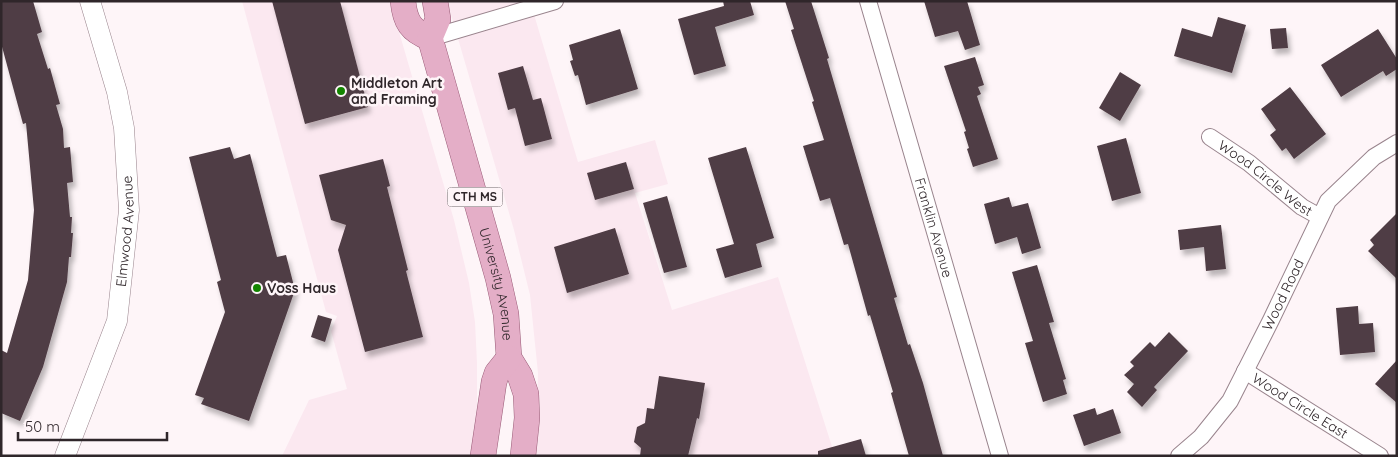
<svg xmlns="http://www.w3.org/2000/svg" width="1398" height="457" viewBox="0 0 1398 457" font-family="Quicksand,sans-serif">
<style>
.built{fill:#fbe8f0}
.building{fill:#4f3c44;filter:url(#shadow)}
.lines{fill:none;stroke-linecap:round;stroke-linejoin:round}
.minor-casing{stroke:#99848d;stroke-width:18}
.tertiary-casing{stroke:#99848d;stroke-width:21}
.primary-casing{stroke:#995b77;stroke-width:26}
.minor{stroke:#fff;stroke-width:16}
.tertiary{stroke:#fff;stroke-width:20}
.primary{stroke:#e4aec7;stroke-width:25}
.poi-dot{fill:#138500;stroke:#fef5f8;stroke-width:2}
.labels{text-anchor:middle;stroke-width:5;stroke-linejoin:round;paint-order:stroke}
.shield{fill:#fef5f8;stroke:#6d6468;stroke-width:1}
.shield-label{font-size:12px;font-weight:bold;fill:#2f262a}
.poi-label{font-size:14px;font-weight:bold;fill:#2f262a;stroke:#fef5f8;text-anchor:start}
.street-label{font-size:14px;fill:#2f262a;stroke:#fef5f8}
</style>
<defs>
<filter id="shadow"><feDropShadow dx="3" dy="5.5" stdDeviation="2.5" flood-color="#0004"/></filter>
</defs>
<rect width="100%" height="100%" fill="#fef5f8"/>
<g class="built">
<polygon points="242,1 390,1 454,220 469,283 475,322 477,363 477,407 472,456 282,456 309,400 347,389 331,331 337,316 326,312"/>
<polygon points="447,1 530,1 578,162 655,140 668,184 635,193 672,310 778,277 835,456 534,456 537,419 538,373 530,295 514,230"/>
</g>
<g class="building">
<polygon points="1,1 33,1 42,32 37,34 48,69 50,68 60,104 56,105 63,129 64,148 70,147 73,182 67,183 70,217 72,217 71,233 73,233 71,257 69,257 67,282 43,367 20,421 1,413 1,350 7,353 28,280 34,210 26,123 23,124 1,43"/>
<polygon points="272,1 340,1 368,107 305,124"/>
<polygon points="723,1 750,1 754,15 715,27 726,66 694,75 678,19 724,6"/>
<polygon points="785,1 811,1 829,58 827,59 897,297 894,298 908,345 910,344 923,383 943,456 909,456 891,393 893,392 870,315 868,316 848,244 844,245 830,198 820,201 803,146 824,140 812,102 814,101 791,30 794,29"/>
<polygon points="924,1 967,1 980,45 965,50 958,31 935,37"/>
<polygon points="1218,17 1246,25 1232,73 1174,56 1182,28 1212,37"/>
<polygon points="1286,28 1288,48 1272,49 1270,29"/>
<polygon points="620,29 638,89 586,105 578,75 575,76 570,61 573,60 569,45"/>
<polygon points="1378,29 1397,59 1397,69 1386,76 1383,71 1341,97 1321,65"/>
<polygon points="975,57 984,85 978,87 981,94 977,96 998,159 973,167 967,149 969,148 964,132 966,131 944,66"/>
<polygon points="523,66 533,100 541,98 552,139 525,146 515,108 508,110 498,73"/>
<polygon points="1120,72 1141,85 1120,121 1099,108"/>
<polygon points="1290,87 1326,134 1294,159 1286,148 1282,151 1270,135 1276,130 1261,109"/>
<polygon points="1126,138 1141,193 1112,201 1097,146"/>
<polygon points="230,147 234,159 250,154 277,257 286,255 295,290 249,421 201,404 204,398 195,395 225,312 217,282 221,280 189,157"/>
<polygon points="746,147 774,238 756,244 762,267 725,278 716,249 734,244 708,158"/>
<polygon points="383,159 390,186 387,187 408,270 406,271 423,337 365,352 338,250 346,225 331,220 319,175"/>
<polygon points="626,162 634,189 595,200 587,173"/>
<polygon points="667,196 687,267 664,273 643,203"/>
<polygon points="1009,197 1012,207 1028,203 1041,248 1022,254 1017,237 995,244 984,204"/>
<polygon points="1397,213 1397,279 1368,251 1374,245 1370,240"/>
<polygon points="1221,225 1226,269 1206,271 1204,247 1180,250 1178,230"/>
<polygon points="615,228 629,274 567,293 554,247"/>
<polygon points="1037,265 1054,322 1049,323 1066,379 1063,380 1067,394 1043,402 1025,343 1033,341 1012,272"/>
<polygon points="1358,306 1359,324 1373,323 1375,352 1340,355 1336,308"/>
<polygon points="318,315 332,319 325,342 311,337"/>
<polygon points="1169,332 1188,351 1154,387 1157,390 1142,407 1127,392 1134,384 1124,375 1134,366 1130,362 1150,342 1155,347"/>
<polygon points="1397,360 1397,403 1375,384"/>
<polygon points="659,376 705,383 699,419 697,418 688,456 640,456 641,448 634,442 637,427 645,423 647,408 654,409"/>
<polygon points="1095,408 1097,415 1113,409 1121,433 1084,446 1073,415"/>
<polygon points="861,439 866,456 818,456 818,451"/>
</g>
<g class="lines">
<defs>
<g id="minor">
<path id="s1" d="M868,1L1000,456"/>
<polyline points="430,38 555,1"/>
<path id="s2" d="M1210,137L1249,163L1302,207L1320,217"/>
<path id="s3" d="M1245,371L1380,456"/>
<path id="s4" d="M1179,456L1201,437L1230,401L1271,320L1328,201L1374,157L1397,143"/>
</g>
<g id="tertiary">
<path id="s5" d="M65,456L117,321L129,210L124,128L117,92L90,1"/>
</g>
<g id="primary">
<path d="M403,1C405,22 411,31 430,38"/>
<path id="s6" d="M435,1L438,19L430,38L498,278L506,314L509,358L520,376L526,394L527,418L523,456"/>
<polyline points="483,456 494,382 497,373 509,358"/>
</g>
</defs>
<use href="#minor" class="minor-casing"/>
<use href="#tertiary" class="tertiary-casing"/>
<use href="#primary" class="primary-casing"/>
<use href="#minor" class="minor"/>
<use href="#tertiary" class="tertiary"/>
<use href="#primary" class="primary"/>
</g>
<g class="poi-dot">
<circle cx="341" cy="91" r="5"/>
<circle cx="257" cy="288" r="5"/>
</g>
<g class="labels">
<rect class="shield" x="447.5" y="187.5" width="55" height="19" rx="4"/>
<g class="shield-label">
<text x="475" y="201">CTH MS</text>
</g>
<g class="poi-label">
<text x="351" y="88">Middleton Art<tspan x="351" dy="16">and Framing</tspan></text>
<text x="267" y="293">Voss Haus</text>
</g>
<g class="street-label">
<text dy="5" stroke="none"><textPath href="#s2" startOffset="69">Wood Circle West</textPath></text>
<text dy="5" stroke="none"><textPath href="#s1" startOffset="236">Franklin Avenue</textPath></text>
<text dy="5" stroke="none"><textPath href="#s5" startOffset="235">Elmwood Avenue</textPath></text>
<text dy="5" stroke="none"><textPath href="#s6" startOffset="294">University Avenue</textPath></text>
<text dy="5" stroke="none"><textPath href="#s4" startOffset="194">Wood Road</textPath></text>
<text dy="5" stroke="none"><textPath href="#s3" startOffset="65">Wood Circle East</textPath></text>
</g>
</g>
<rect width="1398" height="457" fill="none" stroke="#2f262a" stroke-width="5"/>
<path d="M18 432v8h149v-8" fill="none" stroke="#2f262a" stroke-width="2.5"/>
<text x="25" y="432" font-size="15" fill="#2f262a" stroke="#fef5f8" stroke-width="4" paint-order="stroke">50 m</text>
</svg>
